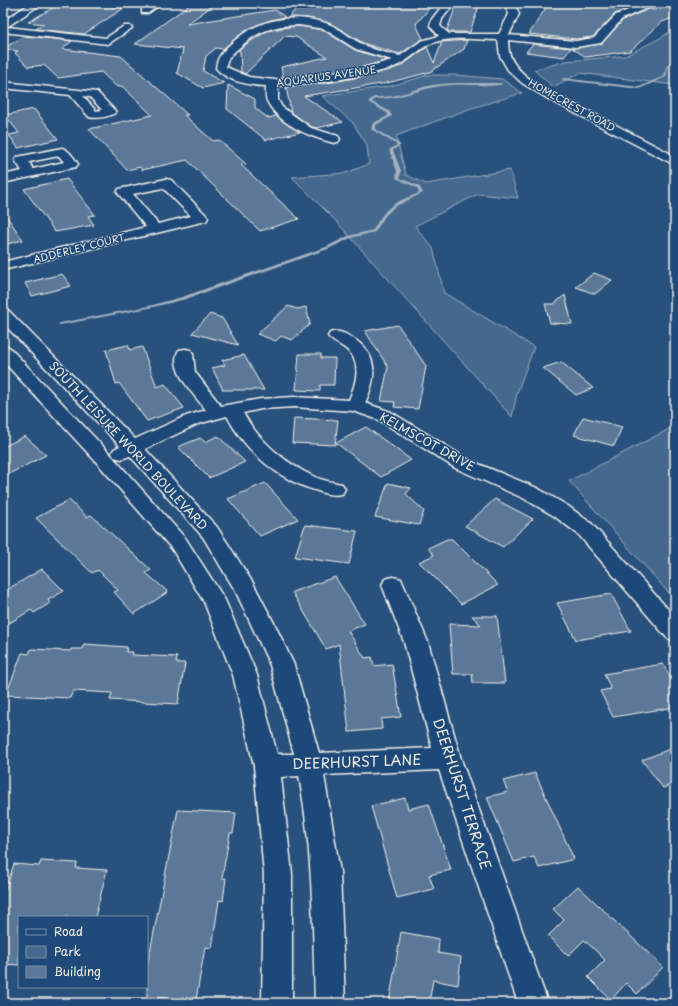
<svg xmlns="http://www.w3.org/2000/svg" width="678" height="1006" viewBox="0 0 678 1006" font-family="'Playpen Sans',sans-serif">
<style>
.green{fill:#45688e;stroke:#9cacbb}
.lines{fill:none;stroke-linecap:round;stroke-linejoin:round}
.stream{fill:#a4b2be;fill-rule:evenodd}
.building{fill:#5b7899;stroke:#f4f1e8}
.minor-casing{stroke:#f4f1e8;stroke-width:3}
.minor{fill:#1f4a7a;fill-rule:evenodd}
.labels{text-anchor:middle;stroke-width:3;stroke-linejoin:round;paint-order:stroke}
.far-street-label{font-size:10px;fill:#f4f1e8;stroke:#1f4a7a}
.street-label{font-size:12px;fill:#f4f1e8;stroke:#1f4a7a}
.near-street-label{font-size:14px;fill:#f4f1e8;stroke:#1f4a7a}
</style>
<rect width="100%" height="100%" fill="#28517e"/>
<filter id="ink" filterUnits="userSpaceOnUse"><feTurbulence type="fractalNoise" baseFrequency=".025" numOctaves="2"/><feDisplacementMap in="SourceGraphic" scale="8" xChannelSelector="R" yChannelSelector="G"/><feConvolveMatrix kernelMatrix="1 2 1 2 8 2 1 2 1" color-interpolation-filters="sRGB"/></filter>
<g filter="url(#ink)">
<g class="green">
<polygon points="675,28 674,85 580,73 553,87 534,70 566,61 625,56 664,36"/>
<polygon points="428,75 454,75 502,79 522,93 469,109 396,136 406,175 426,184 510,170 518,198 478,194 415,226 433,248 444,293 534,347 517,393 512,417 335,220 292,177 346,173 369,164 367,145 353,123 322,96 391,86"/>
<polygon points="675,426 675,600 569,481"/>
</g>
<g class="lines">
<g class="stream">
<polygon points="674,57 675,57 675,60 668,67 666,77 639,89 563,80 562,79 563,78 639,87 664,76 666,67"/>
<path d="M459,83H501L503,84C496,86 488,86 481,85C468,85 454,84 441,86C418,89 398,100 375,99L372,102L389,111L392,116L376,125L375,129L401,145L393,150L401,171L400,178L419,186L423,193L394,207L385,216L375,232L351,238L328,249L186,299L149,308L60,325L58,324L60,323L149,306L182,297L326,247L348,236L373,230C387,205 393,203 419,193L417,188L396,178L397,171L389,150L397,145L371,129L373,123L388,116L387,113L368,102L374,97C392,98 407,92 424,87C435,84 447,83 459,83Z"/>
</g>
</g>
<g class="building">
<polygon points="61,3 82,3 124,8 84,34 36,29 44,24 28,22"/>
<polygon points="192,3 216,3 187,24 275,10 285,17 271,20 248,29 223,49 216,48 206,56 203,71 224,83 203,88 177,73 183,49 135,44"/>
<polygon points="317,3 434,3 416,24 423,39 400,54 365,44 331,24 308,18 289,17 295,10 305,10"/>
<polygon points="457,3 480,3 470,32 450,32 447,30"/>
<polygon points="549,3 626,3 636,5 615,14 593,37 576,39 529,34"/>
<polygon points="675,3 675,17 662,22 630,51 586,57 572,48 601,44 623,20 649,9 655,10 666,4"/>
<polygon points="299,26 323,30 355,50 387,60 360,68 283,77 281,67 327,57 296,37 285,36 245,74 241,72 240,51 238,50 248,43 267,31 282,28"/>
<polygon points="24,36 72,41 62,49 121,56 188,115 184,115 213,141 219,140 246,164 241,165 299,219 260,231 187,160 142,170 140,167 127,170 89,129 152,115 122,86 117,87 101,72 58,78 44,65 28,67 15,53 18,51 3,49"/>
<polygon points="467,40 464,49 430,72 387,83 304,96 343,122 317,128 312,127 291,112 286,87 334,82 389,70 401,66 427,47 434,63 442,42"/>
<polygon points="533,44 571,48 564,57 526,52"/>
<polygon points="228,85 255,99 255,108 268,118 276,116 300,132 266,140 227,109"/>
<polygon points="34,109 58,139 18,148 9,135 19,133 5,115"/>
<polygon points="67,179 95,215 88,216 94,225 55,232 24,189"/>
<polygon points="3,211 23,240 3,245"/>
<polygon points="594,273 612,280 595,294 576,287"/>
<polygon points="62,274 71,286 32,296 25,283"/>
<polygon points="565,295 572,324 550,323 545,304 554,304"/>
<polygon points="288,306 297,309 306,307 310,324 292,340 281,336 276,341 257,334"/>
<polygon points="210,314 222,318 238,345 192,333"/>
<polygon points="398,325 426,366 418,409 394,407 395,402 381,401 388,367 365,331"/>
<polygon points="128,345 130,350 142,347 157,387 165,384 184,408 147,421 119,383 116,384 106,350"/>
<polygon points="299,354 321,354 321,358 335,358 334,385 320,385 320,391 296,390"/>
<polygon points="244,355 264,390 223,390 212,368 225,365 222,360"/>
<polygon points="561,362 593,388 576,395 543,368"/>
<polygon points="583,417 622,427 614,446 574,435"/>
<polygon points="294,418 338,420 335,445 292,443"/>
<polygon points="366,427 388,443 411,460 381,477 336,443"/>
<polygon points="25,436 46,455 3,477 3,447"/>
<polygon points="218,436 245,462 209,478 178,447 200,438 205,442"/>
<polygon points="265,483 298,519 260,536 228,499"/>
<polygon points="388,483 411,488 406,494 424,511 419,525 375,517"/>
<polygon points="495,499 533,519 503,547 465,526"/>
<polygon points="69,500 87,517 91,515 151,570 146,573 168,592 134,614 114,592 118,590 98,570 92,573 36,518"/>
<polygon points="305,525 357,531 349,564 295,557"/>
<polygon points="447,539 452,539 498,585 461,604 419,562 434,555 428,548"/>
<polygon points="42,569 64,591 48,600 50,603 34,613 31,610 3,627 3,592"/>
<polygon points="335,577 365,624 348,631 365,658 372,657 374,666 392,664 401,717 381,719 382,729 349,732 339,644 326,649 292,592"/>
<polygon points="611,594 631,631 576,640 557,603"/>
<polygon points="472,616 497,616 505,683 473,683 472,674 453,674 449,624 481,625"/>
<polygon points="84,644 127,647 126,652 133,652 132,655 177,657 176,663 185,663 178,704 110,700 112,693 73,691 70,698 6,695 22,653 29,654 31,649 70,651 71,649 82,649"/>
<polygon points="663,664 671,679 675,679 675,707 613,717 600,691 611,689 604,674"/>
<polygon points="675,747 675,783 663,788 642,760"/>
<polygon points="535,773 574,859 539,868 534,857 514,862 487,797 508,792 503,781"/>
<polygon points="405,798 408,809 429,804 451,870 429,875 434,889 397,898 371,806"/>
<polygon points="178,810 236,813 233,833 230,833 222,878 226,878 223,901 219,900 212,948 205,947 196,1000 147,997 147,967"/>
<polygon points="41,861 77,863 76,868 107,870 95,917 19,917 19,965 3,964 3,897 14,864 39,866"/>
<polygon points="578,886 663,967 637,994 626,983 611,1000 588,977 605,960 595,950 584,940 568,956 548,936 564,920 553,909"/>
<polygon points="401,932 439,939 438,953 461,957 458,985 433,980 429,1003 389,1003"/>
</g>
<g class="lines">
<defs>
<g id="minor">
<polygon points="31,3 42,3 7,27 106,38 124,26 130,26 132,28 108,44 3,32 3,21"/>
<polygon points="151,3 162,3 148,13 142,13 142,9"/>
<path d="M442,3H452L453,5L442,19L440,26L449,34H499L509,14L504,3H514L519,14L509,35L576,41L594,38L616,15L645,3H658L622,19L601,43L576,47L508,40C508,50 510,59 516,66C532,86 561,97 583,108C614,124 644,140 675,156V165L550,100L522,83L508,70L500,56L498,40C477,40 448,35 428,45C414,53 405,64 389,69C356,78 312,84 278,86V100L282,107L311,128L338,136L340,139L338,142L334,143C311,137 279,125 267,101C265,97 266,91 266,86C251,86 226,81 216,68C217,54 228,46 239,37C263,17 302,13 331,25C342,30 350,38 360,43C372,50 387,53 400,56L421,41L439,36L430,26L432,19L443,5ZM299,25L324,29L356,49L392,60L360,69L275,80L249,77L226,67C227,57 233,53 240,47C258,31 274,25 299,25Z"/>
<path d="M3,82L97,92L116,112C111,117 96,119 89,117L70,95L3,88ZM83,96L90,97L102,110L96,111Z"/>
<path d="M62,148C69,150 74,158 78,164L76,167L3,183V175L22,171L15,160L17,157ZM59,156L64,162L33,169L29,162Z"/>
<path d="M166,179L171,180L206,215L208,218L206,221L3,270V262L146,227L117,192L119,189ZM163,188L191,216L158,224L133,194Z"/>
<path d="M3,309L9,311L135,439L186,416L206,410C195,396 167,368 179,350L185,349L191,350L193,354L195,372L221,406L261,399L294,397L349,400C356,383 363,362 346,349C340,344 332,342 328,336L330,333C339,330 344,333 351,337C379,354 377,377 365,403L391,412L469,460L537,488L568,506L592,524L675,617V641L667,638L578,534L554,516L523,498L455,468L379,420L353,411L294,407L261,409L243,413C259,441 286,464 315,477C324,481 333,482 342,484L345,489L342,494C333,496 326,494 318,491C279,481 245,451 227,416L198,424L145,449L217,527L253,583L275,625L294,665L319,753L432,748L404,642L382,585L385,579L393,577L401,579L428,642L461,759L548,1003H518L439,770L324,775L340,872L345,1003H315C313,927 313,851 299,776L281,777L292,874V1003H262L264,874L254,766L233,675L204,602L172,549L98,464L3,361V346L9,347L112,456L186,539L225,600L257,675L277,754H294L270,665L236,592L203,537L130,456L121,459L114,457L112,453L114,449L120,446L3,323Z"/>
</g>
</defs>
<use href="#minor" class="minor-casing"/>
<use href="#minor" class="minor"/>
</g>
</g>
<g class="labels">
<g class="far-street-label">
<text transform="translate(326 76) rotate(-8)" y="4">AQUARIUS AVENUE</text>
<text transform="translate(572 105) rotate(29)" y="4">HOMECREST ROAD</text>
<text transform="translate(79 248) rotate(-14)" y="4">ADDERLEY COURT</text>
</g>
<g class="street-label">
<text transform="translate(427 442) rotate(29)" y="4">KELMSCOT DRIVE</text>
<text transform="translate(128 446) rotate(47)" y="4">SOUTH LEISURE WORLD BOULEVARD</text>
</g>
<g class="near-street-label">
<text transform="translate(357 762) rotate(-2)" y="5">DEERHURST LANE</text>
<text transform="translate(462 794) rotate(72)" y="5">DEERHURST TERRACE</text>
</g>
</g>
<rect width="678" height="1006" fill="none" stroke="#1f4a7a" stroke-width="16"/>
<rect x="8" y="8" width="662" height="990" fill="none" stroke="#f4f1e8" stroke-width="1.5" filter="url(#ink)"/>
<rect x="18" y="916" width="130" height="72" fill="#1f4a7a" stroke="#748da6"/>
<rect x="26" y="929" width="20" height="6" fill="#1f4a7a" stroke="#748da6"/>
<text x="54" y="936" font-size="12" fill="#f4f1e8">Road</text>
<rect x="26" y="946" width="20" height="12" fill="#45688e" stroke="#748da6"/>
<text x="54" y="956" font-size="12" fill="#f4f1e8">Park</text>
<rect x="26" y="966" width="20" height="12" fill="#5b7899" stroke="#748da6"/>
<text x="54" y="976" font-size="12" fill="#f4f1e8">Building</text>
</svg>
